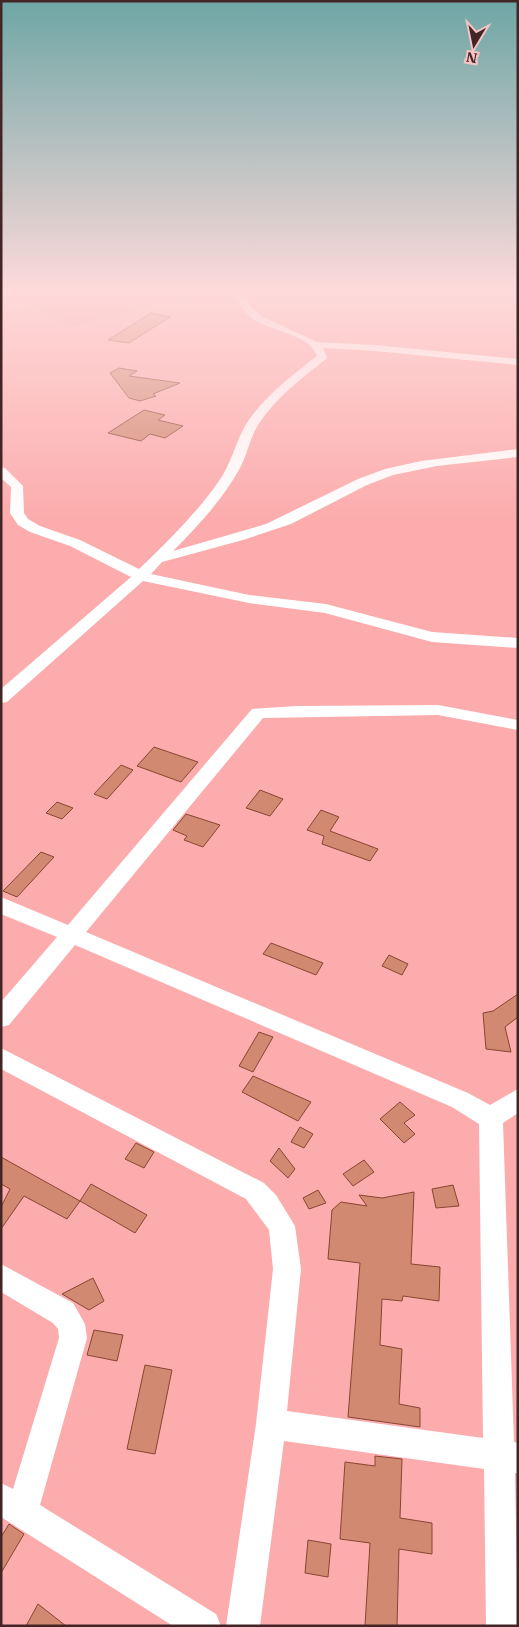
<svg xmlns="http://www.w3.org/2000/svg" width="519" height="1627" viewBox="0 0 519 1627" font-family="'IBM Plex Serif',serif">
<style>
.built{fill:#f59e9f}
.building{fill:#d18972;stroke:#874631}
.lines{fill:none;stroke-linecap:round;stroke-linejoin:round}
.minor{fill:#fff;fill-rule:evenodd}
</style>
<rect width="100%" height="100%" fill="#fcacad"/>
<polygon class="built" points="1,291 198,291 200,292 74,327"/>
<g class="building">
<polygon points="151,313 170,317 129,343 108,340"/>
<polygon points="119,368 137,371 129,376 180,383 153,394 156,396 140,401 129,398 110,373"/>
<polygon points="144,410 165,415 158,420 183,426 165,438 150,434 141,441 108,433"/>
<polygon points="154,747 198,762 181,782 137,766"/>
<polygon points="121,765 133,770 107,799 94,794"/>
<polygon points="260,790 283,799 270,816 246,808"/>
<polygon points="57,802 73,808 62,819 46,813"/>
<polygon points="321,810 339,817 330,831 378,849 370,861 322,844 324,836 307,830"/>
<polygon points="186,814 220,825 203,847 184,840 187,836 173,830"/>
<polygon points="41,852 54,857 17,897 3,891"/>
<polygon points="271,943 323,963 316,975 263,954"/>
<polygon points="389,955 408,964 402,975 382,966"/>
<polygon points="518,994 518,1017 505,1027 511,1052 486,1049 483,1013 493,1011"/>
<polygon points="259,1032 273,1037 253,1072 239,1066"/>
<polygon points="253,1076 311,1102 298,1121 242,1092"/>
<polygon points="400,1102 415,1115 404,1123 415,1134 404,1143 380,1119"/>
<polygon points="300,1127 313,1134 304,1148 291,1142"/>
<polygon points="136,1143 154,1152 144,1168 125,1159"/>
<polygon points="279,1148 295,1169 288,1178 270,1161"/>
<polygon points="1,1157 80,1201 67,1219 24,1196 1,1229 1,1207 10,1189 1,1184"/>
<polygon points="364,1160 374,1172 353,1186 343,1174"/>
<polygon points="91,1184 147,1215 135,1233 80,1201"/>
<polygon points="453,1185 459,1206 436,1208 432,1189"/>
<polygon points="318,1190 326,1203 309,1209 303,1198"/>
<polygon points="414,1192 411,1264 440,1267 439,1301 403,1296 402,1301 382,1299 380,1345 402,1349 399,1404 420,1408 420,1427 348,1417 360,1263 328,1259 332,1210 341,1202 367,1206 359,1195 382,1198"/>
<polygon points="93,1278 104,1301 89,1310 62,1294"/>
<polygon points="94,1330 123,1335 117,1361 87,1355"/>
<polygon points="145,1365 172,1370 155,1454 127,1449"/>
<polygon points="375,1456 402,1459 400,1518 432,1523 432,1554 399,1549 397,1626 365,1626 370,1543 340,1539 345,1462 375,1466"/>
<polygon points="9,1524 24,1534 1,1573 1,1537"/>
<polygon points="308,1540 331,1544 328,1577 305,1573"/>
<polygon points="38,1604 66,1626 26,1626"/>
</g>
<g class="lines">
<g class="minor">
<path d="M232,291H241L252,307L261,316L317,342L375,345L518,359V365L375,351L323,348L327,357L326,359C302,378 277,397 260,422C250,436 248,453 240,468C223,499 198,526 173,551L266,524L358,479L385,469L421,461L518,449V457L437,466L393,475L367,485L291,524L243,540L162,562L151,574L249,595L326,604L432,632L518,638V648L432,642L325,613L249,603L143,581L7,702L1,703V689L131,577L70,546L30,532L18,525L10,513L11,487L1,478V467L5,468L23,486L24,513L28,519L40,526L80,540L139,569C167,542 196,514 219,481C231,464 235,444 245,426C262,398 291,376 317,356C309,333 271,332 253,319C244,312 237,301 232,291Z"/>
<polygon points="438,705 518,720 518,730 438,715 263,718 86,932 468,1093 490,1105 518,1089 518,1113 503,1123 514,1442 518,1443 518,1473 515,1473 518,1626 486,1626 484,1469 284,1441 260,1626 226,1626 256,1424 273,1269 269,1230 246,1199 1,1069 1,1048 264,1183 276,1195 295,1226 301,1269 287,1411 483,1438 479,1124 452,1107 75,945 9,1025 1,1027 1,1002 57,937 1,914 1,897 68,925 252,709 297,706"/>
<polygon points="1,1264 73,1303 85,1324 87,1338 40,1505 216,1614 221,1626 173,1626 1,1517 1,1483 13,1489 59,1338 58,1329 53,1323 1,1292"/>
</g>
</g>
<linearGradient id="sky" x2="0" y2="1"><stop stop-color="#6da6a5"/><stop offset="0.56" stop-color="#fedada"/><stop offset="1" stop-color="#fedada" stop-opacity="0"/></linearGradient>
<rect width="519" height="519" fill="url(#sky)"/>
<rect width="519" height="1627" fill="none" stroke="#442526" stroke-width="5"/>
<g transform="translate(474 45) rotate(190)" stroke="#f5c3c3" stroke-width="4" paint-order="stroke">
<path d="M0-4L9 19L0 12L-9 19Z" fill="#442526"/>
<text y="-8" font-size="14" font-weight="bold" text-anchor="middle" fill="#442526">N</text>
</g>
</svg>
